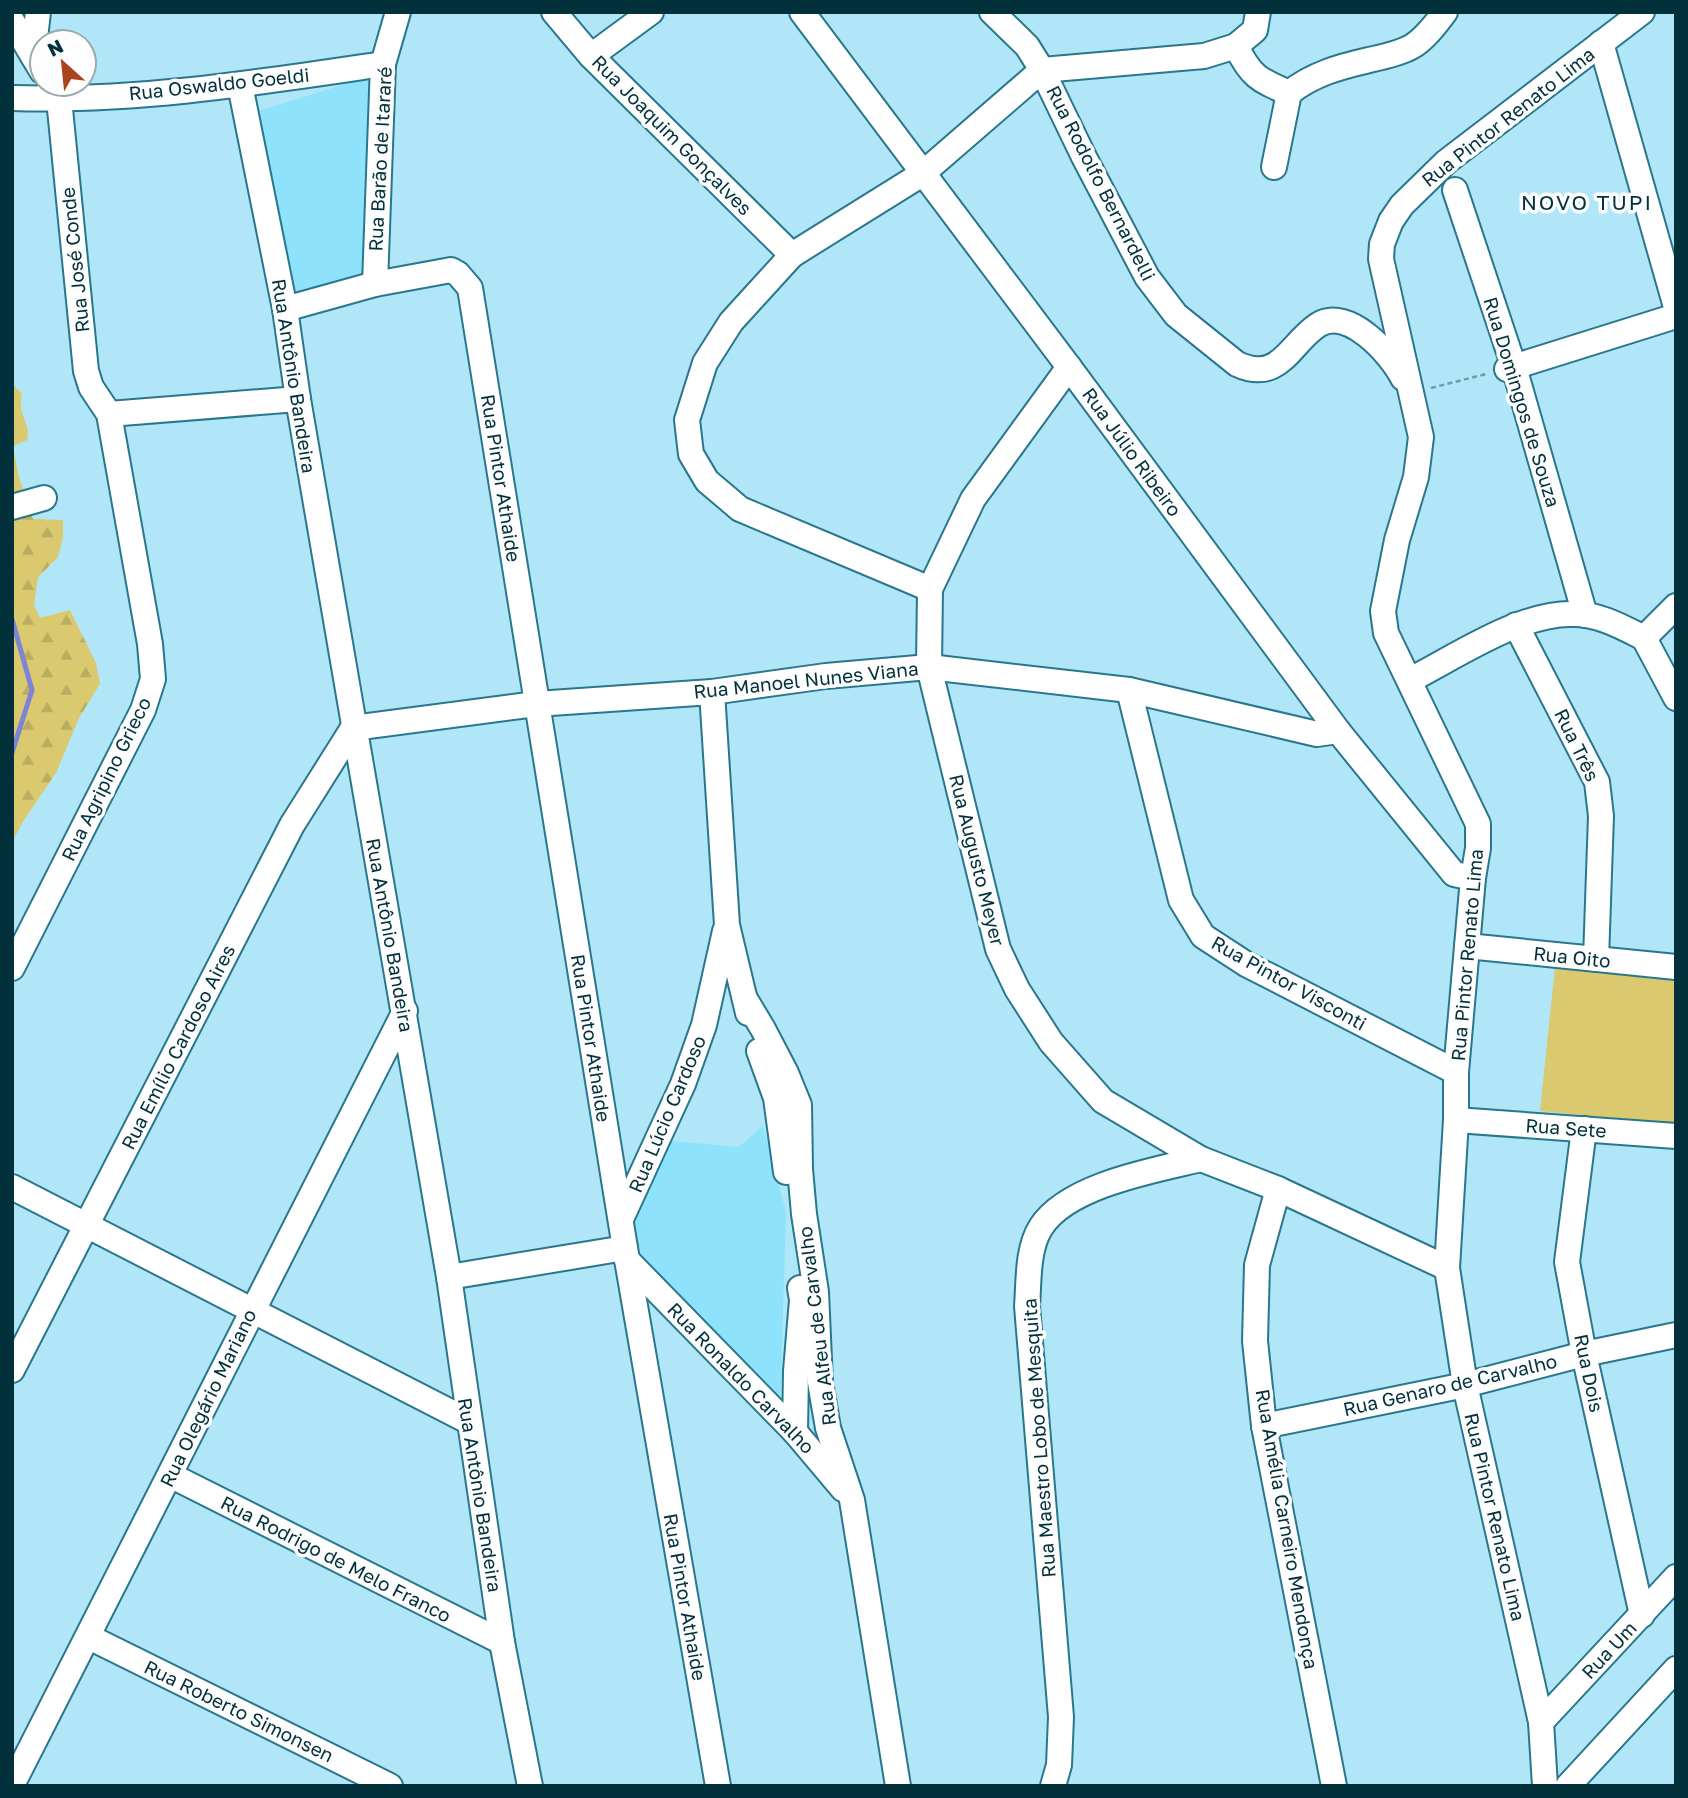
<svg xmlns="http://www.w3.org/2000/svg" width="1688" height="1798" viewBox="0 0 1688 1798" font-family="'Golos Text',sans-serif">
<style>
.built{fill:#8ee2fb}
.forest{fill:url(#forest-firs)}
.garden{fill:#dac96e}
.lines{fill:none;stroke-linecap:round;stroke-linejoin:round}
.stream{stroke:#7e84d6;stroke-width:5}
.minor-casing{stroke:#29778c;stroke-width:28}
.path{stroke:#6b9eac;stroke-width:2.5;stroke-dasharray:5 3.5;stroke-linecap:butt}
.minor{stroke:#fff;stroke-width:24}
.labels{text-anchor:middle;stroke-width:7;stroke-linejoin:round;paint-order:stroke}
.street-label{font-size:19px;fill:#02303b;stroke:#fdfdfd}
.neighbourhood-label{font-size:21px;letter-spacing:2px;fill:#02303b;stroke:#fdfdfd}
</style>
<defs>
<pattern id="forest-firs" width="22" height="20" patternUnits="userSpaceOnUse" patternTransform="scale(1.75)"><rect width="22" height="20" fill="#dac96e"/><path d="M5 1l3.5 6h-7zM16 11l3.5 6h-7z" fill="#b9ad60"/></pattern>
</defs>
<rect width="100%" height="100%" fill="#b0e6f7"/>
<g class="built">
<polygon points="377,74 371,279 293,302 252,113"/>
<polygon points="763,1126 786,1212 780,1410 641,1255 631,1221 671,1141 739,1147"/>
</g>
<path class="forest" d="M12,383L22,394C17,418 31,420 27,440L13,446L19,478L33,519L63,520V538L58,557L38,577L34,605L40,618L70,610L96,663L100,684L79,718L56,773L24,820L12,842Z"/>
<polygon class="garden" points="1555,967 1676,979 1676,1124 1540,1111"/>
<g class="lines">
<polyline class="stream" points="12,619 32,690 12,753"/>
<defs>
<g id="minor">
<polyline points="554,12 591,56 792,255"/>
<polyline points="802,12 1069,367 1338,731 1454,874 1473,878"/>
<path d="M992,12L1027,46L1042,70L1084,157L1147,277L1176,315L1237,364C1280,384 1290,343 1318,325C1348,306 1391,354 1403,378"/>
<polyline points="12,21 42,71"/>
<polyline points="1601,43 1676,307"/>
<path d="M1236,46C1251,77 1259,80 1289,93"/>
<polyline points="33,56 38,12"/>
<polyline points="591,56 651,12"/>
<polyline points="240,85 285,309 298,399 449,1277 502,1642 530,1786"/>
<path d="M12,98C136,102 261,82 383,64"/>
<path d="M1274,167L1289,93C1313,74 1339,67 1369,60C1383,57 1398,54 1411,47C1424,40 1436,24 1445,12"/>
<polyline points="1455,190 1514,367 1585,615"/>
<polyline points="375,284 383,64 398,12"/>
<polyline points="285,309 375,284 451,270 458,274 470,288 625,1248 718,1786"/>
<polyline points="1069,367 973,499 930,589 929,667 998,949 1017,989 1051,1042 1103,1101 1201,1159 1278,1189 1447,1268"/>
<polyline points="1507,369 1676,316"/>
<polyline points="109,414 298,399"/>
<polyline points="12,507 44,498"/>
<polyline points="930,589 740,509 707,481 691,454 687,420 705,363 731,322 792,255 922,174 1042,70 1204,56 1236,46 1255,30 1258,12"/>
<polyline points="1516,625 1597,782 1601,816 1596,959"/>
<polyline points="1644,638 1676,698"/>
<polyline points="1644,638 1676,606"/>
<path d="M1410,680C1457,656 1521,612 1574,614C1599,614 1622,627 1644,638"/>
<polyline points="1129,690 1181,900 1203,936 1246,964 1456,1072"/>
<polyline points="712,692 727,925 748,1013"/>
<polyline points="353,728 536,704 712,692 826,676 929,667 1129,690 1317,734 1338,731"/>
<polyline points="1467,946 1676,967"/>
<polyline points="12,968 143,710 153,679 150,644 109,414 91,387 86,371 59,99 50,84"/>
<polyline points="745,999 763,1029 786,1073 799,1105 800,1169 804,1214 816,1292 820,1382 828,1428 852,1500 898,1786"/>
<polyline points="759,1051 776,1098 786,1172"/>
<polyline points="1456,1120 1676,1136"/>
<polyline points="1584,1129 1567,1262 1584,1354 1642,1615"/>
<polyline points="12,1187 468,1421"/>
<polyline points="1278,1189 1257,1265 1255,1341 1264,1426 1334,1786"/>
<polyline points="621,1219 683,1084 704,1025 725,931"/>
<polyline points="627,1260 795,1432 843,1489"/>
<polyline points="449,1277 625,1248"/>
<polyline points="12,1370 292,825 353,728"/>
<polyline points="1264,1426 1465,1385 1584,1354 1676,1335"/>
<polyline points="795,1432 796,1371 802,1300 800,1288"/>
<polyline points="170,1475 502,1642"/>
<polyline points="89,1637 390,1786"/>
<polyline points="1541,1722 1676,1577"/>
<polyline points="12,1785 405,1011"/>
<path d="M1053,1786L1059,1765L1061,1717L1027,1306C1029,1281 1027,1249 1041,1227C1068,1185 1155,1170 1201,1159"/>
<polyline points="1545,1786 1541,1722 1465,1385 1447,1268 1456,1120 1456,1072 1473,878 1478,848 1478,824 1386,633 1383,611 1397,540 1416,477 1421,437 1381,259 1382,244 1391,221 1402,205 1446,162 1642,12"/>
<polyline points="1568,1786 1676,1669"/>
</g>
</defs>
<use href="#minor" class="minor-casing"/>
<polyline class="path" points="1431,388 1486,374"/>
<use href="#minor" class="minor"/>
</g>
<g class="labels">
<g class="street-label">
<text transform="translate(219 84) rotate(-6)" y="7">Rua Oswaldo Goeldi</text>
<text transform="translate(1508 117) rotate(-38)" y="7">Rua Pintor Renato Lima</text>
<text transform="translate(672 135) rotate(45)" y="7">Rua Joaquim Gonçalves</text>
<text transform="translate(380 159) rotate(-87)" y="7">Rua Barão de Itararé</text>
<text transform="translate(1101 183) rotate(63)" y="7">Rua Rodolfo Bernardelli</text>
<text transform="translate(75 260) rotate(-96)" y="7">Rua José Conde</text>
<text transform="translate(294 376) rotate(81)" y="7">Rua Antônio Bandeira</text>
<text transform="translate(1522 402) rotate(73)" y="7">Rua Domingos de Souza</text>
<text transform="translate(1132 452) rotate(54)" y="7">Rua Júlio Ribeiro</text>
<text transform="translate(501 478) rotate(81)" y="7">Rua Pintor Athaide</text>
<text transform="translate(806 680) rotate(-6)" y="7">Rua Manoel Nunes Viana</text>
<text transform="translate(1577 745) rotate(64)" y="7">Rua Três</text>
<text transform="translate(106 779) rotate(-64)" y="7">Rua Agripino Grieco</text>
<text transform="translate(977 860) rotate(76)" y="7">Rua Augusto Meyer</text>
<text transform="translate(390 935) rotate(80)" y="7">Rua Antônio Bandeira</text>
<text transform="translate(1467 955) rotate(-85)" y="7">Rua Pintor Renato Lima</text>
<text transform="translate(1572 957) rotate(6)" y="7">Rua Oito</text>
<text transform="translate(1289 983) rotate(29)" y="7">Rua Pintor Visconti</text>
<text transform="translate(591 1038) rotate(81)" y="7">Rua Pintor Athaide</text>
<text transform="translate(178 1047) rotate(-63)" y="7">Rua Emílio Cardoso Aires</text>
<text transform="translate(667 1114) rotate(-67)" y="7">Rua Lúcio Cardoso</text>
<text transform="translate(1566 1128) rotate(4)" y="7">Rua Sete</text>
<text transform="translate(817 1326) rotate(-97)" y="7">Rua Alfeu de Carvalho</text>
<text transform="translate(1589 1373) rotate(78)" y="7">Rua Dois</text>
<text transform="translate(741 1378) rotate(46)" y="7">Rua Ronaldo Carvalho</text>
<text transform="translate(1450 1385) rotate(-13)" y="7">Rua Genaro de Carvalho</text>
<text transform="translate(208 1398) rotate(-64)" y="7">Rua Olegário Mariano</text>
<text transform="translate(1039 1438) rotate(-94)" y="7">Rua Maestro Lobo de Mesquita</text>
<text transform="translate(480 1495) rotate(81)" y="7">Rua Antônio Bandeira</text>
<text transform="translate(1495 1517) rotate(77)" y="7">Rua Pintor Renato Lima</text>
<text transform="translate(1287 1529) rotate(80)" y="7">Rua Amélia Carneiro Mendonça</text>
<text transform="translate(336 1559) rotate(27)" y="7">Rua Rodrigo de Melo Franco</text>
<text transform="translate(685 1597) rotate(80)" y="7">Rua Pintor Athaide</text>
<text transform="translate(1609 1650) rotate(-47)" y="7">Rua Um</text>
<text transform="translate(239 1711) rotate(26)" y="7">Rua Roberto Simonsen</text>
</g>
<g class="neighbourhood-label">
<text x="1587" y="210">NOVO TUPI</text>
</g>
</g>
<rect width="1688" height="1798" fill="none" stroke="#02303b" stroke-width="28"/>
<g transform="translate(63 63) rotate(333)"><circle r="33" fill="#fdfdfd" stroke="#99abaf" stroke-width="2"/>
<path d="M0-5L12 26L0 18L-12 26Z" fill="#aa441e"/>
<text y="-10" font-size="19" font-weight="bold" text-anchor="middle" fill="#02303b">N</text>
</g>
</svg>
